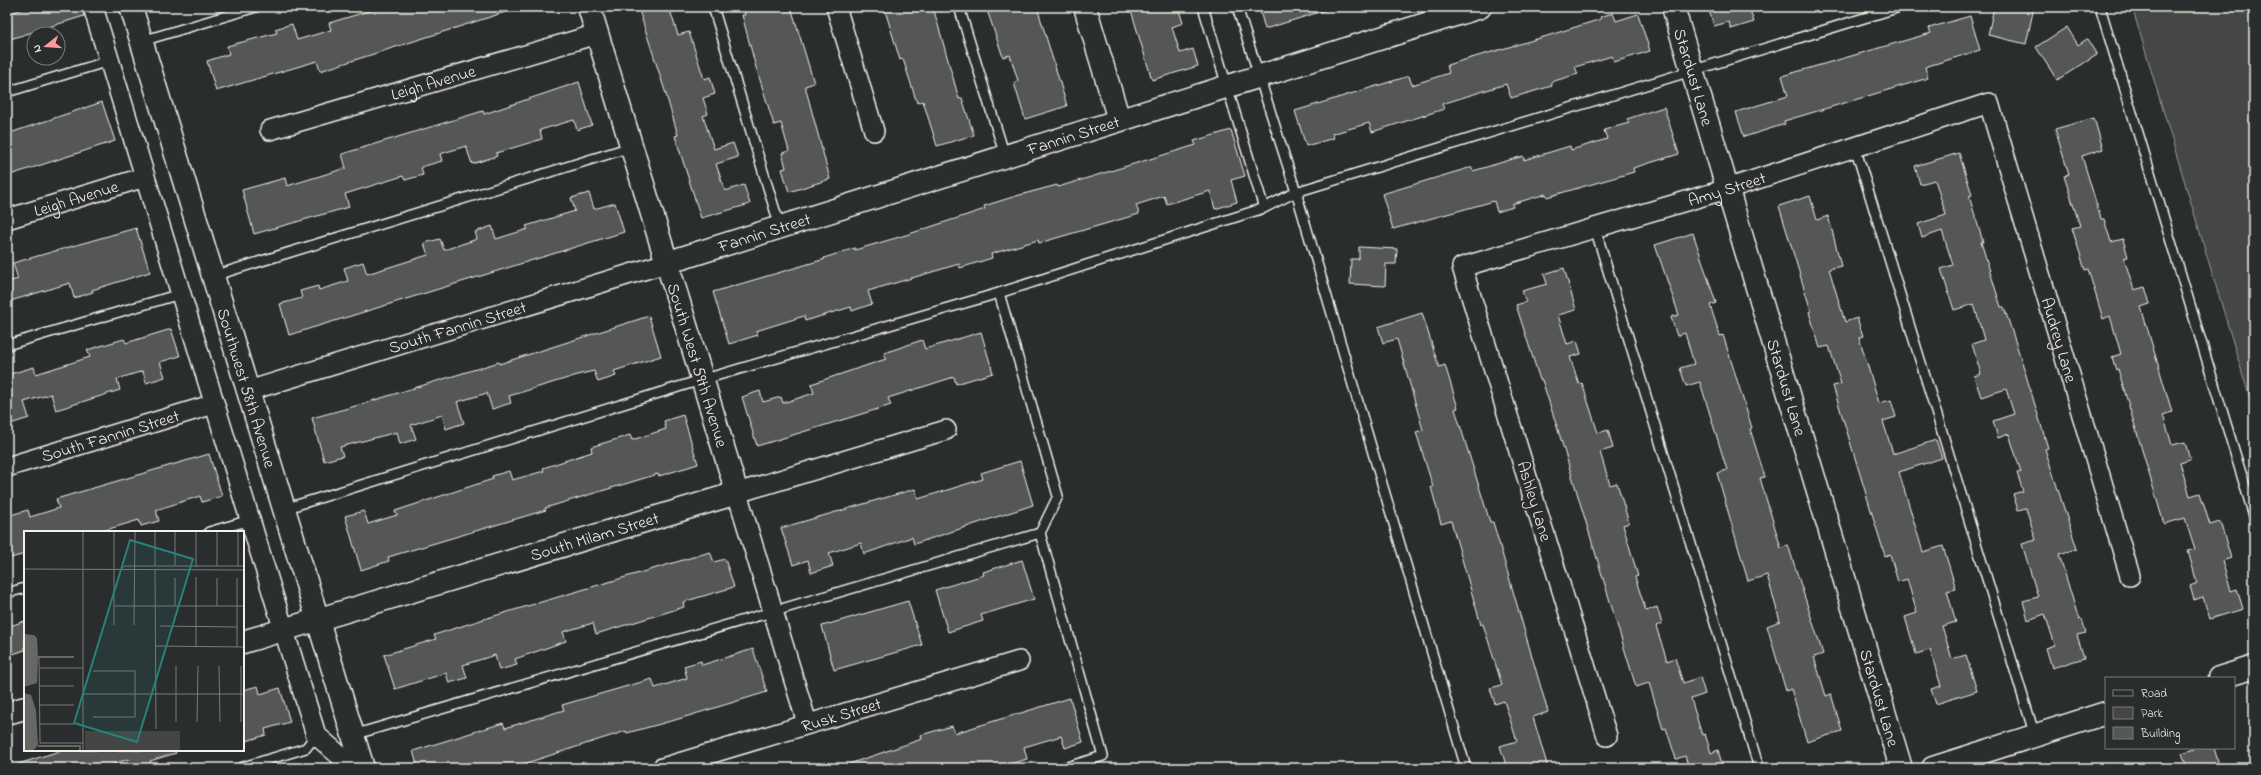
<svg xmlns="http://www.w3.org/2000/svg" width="2261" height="775" viewBox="0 0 2261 775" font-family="'Indie Flower',sans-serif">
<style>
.green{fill:#444645;stroke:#9c9c96}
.building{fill:#555756;stroke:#f4f1e8}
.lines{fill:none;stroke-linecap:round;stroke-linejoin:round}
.service-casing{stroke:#f4f1e8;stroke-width:12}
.minor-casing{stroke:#f4f1e8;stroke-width:22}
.tertiary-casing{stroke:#f4f1e8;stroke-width:25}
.secondary-casing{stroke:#f4f1e8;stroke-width:25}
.service{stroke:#2a2d2e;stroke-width:9}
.minor{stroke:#2a2d2e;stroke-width:19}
.tertiary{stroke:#2a2d2e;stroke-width:22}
.secondary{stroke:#2a2d2e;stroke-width:22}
.labels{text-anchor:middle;stroke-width:4;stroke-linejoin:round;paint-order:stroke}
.street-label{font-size:17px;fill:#f4f1e8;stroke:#2a2d2e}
.inset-river{fill:none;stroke:#676866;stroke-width:2}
.inset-road{fill:none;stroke:#7b7b78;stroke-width:1}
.view{fill:#26827a;fill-opacity:0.15;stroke:#26827a;stroke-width:2}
.inset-edge{fill:none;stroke:#f4f1e8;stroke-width:2}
</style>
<rect width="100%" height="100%" fill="#2a2d2e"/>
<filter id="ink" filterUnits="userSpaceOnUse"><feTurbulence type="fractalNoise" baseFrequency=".025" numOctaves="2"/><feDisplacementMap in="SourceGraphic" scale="8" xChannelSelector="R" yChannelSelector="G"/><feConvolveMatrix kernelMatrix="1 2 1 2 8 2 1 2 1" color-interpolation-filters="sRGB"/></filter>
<g filter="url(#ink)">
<polygon class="green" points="2132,7 2254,7 2254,412"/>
<g class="building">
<polygon points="29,7 82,7 84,16 7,40 7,14"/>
<polygon points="382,7 512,7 512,10 320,71 317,61 216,91 207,61 229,54 227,46 277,33 275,29 292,24 297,40 331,30 329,23"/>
<polygon points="638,7 669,7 678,35 689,32 704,79 710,77 715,94 703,98 708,114 703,116 714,149 733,143 738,157 716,164 725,191 744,185 750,204 701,218 675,136 678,135 665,91"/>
<polygon points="743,7 791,7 814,83 805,86 830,179 789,192 782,169 786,168 782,153 789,151 781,123 774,125 755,64 742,15 745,15"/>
<polygon points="884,7 933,7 959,99 962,98 974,135 937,146 923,101 917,103 903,59 900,60"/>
<polygon points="986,7 1037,7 1067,106 1025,119 1014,83 1018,81 1010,55 1003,57"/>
<polygon points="1130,7 1178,7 1183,23 1172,27 1180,53 1193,49 1198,66 1152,80"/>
<polygon points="1259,7 1326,7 1326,10 1265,29"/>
<polygon points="1708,7 1749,7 1754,22 1731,29 1729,22 1714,26"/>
<polygon points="1994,7 2034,7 2026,44 1988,35"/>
<polygon points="1613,13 1616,21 1638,14 1650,51 1614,62 1612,56 1575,67 1578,74 1551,82 1552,86 1511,98 1506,84 1442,104 1444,109 1394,125 1372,132 1369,123 1332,134 1334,138 1306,146 1295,111 1409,76 1412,85 1449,73 1447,65 1547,36 1601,19 1600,17"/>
<polygon points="1970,16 1980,50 1925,67 1928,78 1784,121 1785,124 1744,137 1736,112 1788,96 1782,76 1931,33 1929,28"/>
<polygon points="2067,27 2078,45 2087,39 2097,55 2057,80 2036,47"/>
<polygon points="579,82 592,125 577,130 574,120 540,130 542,139 496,153 497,156 472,164 466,146 440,154 442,161 421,167 423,175 405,180 403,176 345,194 349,207 254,234 242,190 285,178 287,186 346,168 342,154 483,111 484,114"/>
<polygon points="102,102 115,141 7,176 7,134"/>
<polygon points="1664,107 1679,154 1633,168 1634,172 1547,197 1546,194 1512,204 1513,207 1497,212 1494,201 1393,229 1382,194 1472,167 1473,171 1523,156 1524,160 1570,146 1571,150 1607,139 1604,130 1629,123 1627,119"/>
<polygon points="2094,118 2103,149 2082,156 2101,219 2104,219 2111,242 2123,239 2128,257 2124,258 2134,290 2145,287 2150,304 2141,307 2172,412 2163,415 2172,445 2185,442 2190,460 2180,463 2190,496 2200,493 2210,525 2220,522 2231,558 2222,561 2231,591 2237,589 2243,609 2210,619 2203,597 2194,600 2190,586 2197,583 2188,551 2195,549 2185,518 2164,524 2118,369 2116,370 2112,357 2121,354 2110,316 2103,319 2088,269 2085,270 2072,228 2080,226 2064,176 2069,175 2055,129"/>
<polygon points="1231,130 1245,176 1231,180 1237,202 1215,209 1210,191 1167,204 1164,196 1136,205 1139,214 1039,243 1038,240 991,254 992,258 960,268 959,264 868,291 872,304 852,311 851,307 805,321 804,316 756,331 758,335 729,344 713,292 825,259 824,258 855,248 855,250 906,235 985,209 984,206 1016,196 1057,185 1058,187 1196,145 1194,141"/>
<polygon points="1959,153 1972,195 1969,196 1983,242 1981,242 2001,307 2004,307 2022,362 2048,448 2045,449 2077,549 2059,554 2079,620 2082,619 2086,633 2077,635 2084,658 2052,668 2046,648 2055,645 2045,614 2028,620 2023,601 2038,597 2022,544 2036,540 2026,508 2018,510 2013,494 2023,491 2017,473 2021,472 2009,434 1998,438 1993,421 2014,414 2006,389 1981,397 1974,376 1981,374 1972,344 1984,340 1974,304 1954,310 1941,269 1953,265 1942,231 1922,238 1918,224 1946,215 1935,180 1920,184 1915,166"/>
<polygon points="589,193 594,209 615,203 624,232 289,335 280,304 302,298 300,291 318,286 319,290 348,281 344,268 363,262 367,274 428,255 424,243 440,239 444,250 477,239 475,232 492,226 496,239 528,229 526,226 575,211 571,198"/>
<polygon points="1810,196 1817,220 1828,216 1833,234 1841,266 1829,269 1845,322 1857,318 1863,336 1859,337 1879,403 1891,400 1896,417 1883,421 1893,454 1936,440 1942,458 1899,472 1923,552 1943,546 1956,589 1947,591 1956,622 1942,626 1952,659 1966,655 1977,691 1936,704 1931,689 1941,686 1930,650 1916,654 1905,617 1917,613 1907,579 1898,582 1890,554 1885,556 1833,386 1841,384 1829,346 1820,348 1809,312 1811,311 1779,206"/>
<polygon points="136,228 150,272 92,290 93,292 74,298 70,283 7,302 7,282 18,279 13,263"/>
<polygon points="1693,233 1716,303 1710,305 1720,336 1723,335 1752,428 1750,429 1765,477 1760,478 1781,548 1788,545 1823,654 1814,657 1826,696 1831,694 1842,731 1807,742 1791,689 1786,691 1767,626 1780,621 1767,575 1748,581 1717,473 1727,470 1700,382 1686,386 1680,368 1694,364 1685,333 1677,336 1671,317 1679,315 1655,245"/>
<polygon points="1359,247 1397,249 1396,264 1386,264 1385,286 1350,284 1351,259 1359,259"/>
<polygon points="1564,268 1576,310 1558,315 1567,344 1577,341 1581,354 1570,357 1579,384 1582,383 1598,433 1608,430 1613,448 1600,452 1610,485 1617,483 1629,523 1623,525 1638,576 1635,577 1646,611 1657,607 1662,624 1656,626 1667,661 1675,658 1683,683 1700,677 1705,694 1691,699 1702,735 1705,734 1711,753 1718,750 1723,768 1689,768 1685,756 1676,759 1666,728 1663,729 1649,683 1636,687 1558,430 1542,380 1540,380 1516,305 1526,302 1522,291 1547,284 1544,274"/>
<polygon points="1422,313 1439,367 1445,365 1458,408 1455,409 1490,522 1493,522 1548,712 1533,717 1548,768 1507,768 1500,746 1517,741 1504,701 1495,704 1490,688 1502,685 1483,624 1481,625 1451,521 1441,524 1431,487 1433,487 1416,432 1423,430 1397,339 1383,343 1378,327"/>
<polygon points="649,316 661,356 614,371 616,376 598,382 594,371 581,374 509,396 511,403 492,409 487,393 457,402 464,423 446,429 442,415 411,425 416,439 400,444 397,432 340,447 343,456 324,461 312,418 352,407 499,362 499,364"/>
<polygon points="171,329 180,356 160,362 165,377 146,383 143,371 117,379 120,390 56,410 51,394 24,402 29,418 10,424 7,415 7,375 34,367 36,374 90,357 87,350 124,339 126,343"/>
<polygon points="981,332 993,373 956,384 954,377 888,398 891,405 757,446 742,397 760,391 763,402 781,397 783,403 814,393 811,384 886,359 884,353 922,340 925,349"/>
<polygon points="683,415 698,464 659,476 658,474 545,508 546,510 388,557 389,561 361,570 345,516 364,511 368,524 397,515 395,511 493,479 492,476 509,471 512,480 544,471 543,468 592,452 591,447 630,435 632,440 666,429 664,421"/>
<polygon points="209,454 222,496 202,502 200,496 156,510 159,521 141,526 139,520 99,532 25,532 25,554 7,559 7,516 28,510 30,517 59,508 56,499"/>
<polygon points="1020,461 1033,505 914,544 912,537 864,554 861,543 829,553 833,566 811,573 808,560 793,565 781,528 915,489 918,499 983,479 981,473"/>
<polygon points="710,552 714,562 725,559 734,587 683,602 684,607 596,634 593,623 563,632 566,641 515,659 517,665 499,670 495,655 463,665 467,678 449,683 446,673 395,689 384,655 436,639 434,635 484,619"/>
<polygon points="1022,560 1034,599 981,615 983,621 948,632 935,590 984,575 983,572"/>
<polygon points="908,601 922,645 834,670 822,626"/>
<polygon points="25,621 25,650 7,656 7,627"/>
<polygon points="753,649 767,692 675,720 627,733 626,731 511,768 418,768 413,751 503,723 505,728 564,710 562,705 652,679 655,688 687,678 684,666 701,661 702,665"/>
<polygon points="258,686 260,694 280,688 290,722 265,729 266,735 243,742 243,690"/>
<polygon points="1070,698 1083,742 1065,748 1061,736 1024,747 1027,759 997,768 844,768 843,766 922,739 921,735 952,726 955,733"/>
<polygon points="2197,748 2214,748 2220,768 2187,768 2182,753"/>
<polygon points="63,750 175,750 176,753 150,761 151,765 141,768 131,768 129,759 100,768 16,768 15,765"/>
</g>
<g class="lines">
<defs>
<g id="service">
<polyline points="713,7 780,227"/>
<polyline points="959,7 1005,156"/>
<polyline points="1203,7 1264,208"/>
<polyline points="1237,7 1296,192 1466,768"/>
<polyline points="2100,7 2254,516"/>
<polyline points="142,41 256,7"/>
<polyline points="7,92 109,61"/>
<polyline points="1855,147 2035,736"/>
<polyline points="1595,228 1759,768"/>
<polyline points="213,276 631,147"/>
<polyline points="999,293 1058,496 1040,533 1103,756 1064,768"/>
<polyline points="7,345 180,294"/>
<polyline points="284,509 688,384 999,293 1264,208 1296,192 1900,7"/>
<polyline points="209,532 250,520"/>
<polyline points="7,593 25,588"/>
<polyline points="353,735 1040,533"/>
<polyline points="240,768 306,748 316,735"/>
</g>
<g id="minor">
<polyline points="93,7 316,735 354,768"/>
<polyline points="836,7 874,131"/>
<path id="s1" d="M270,130L597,34"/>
<path id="s2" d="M7,219L145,177"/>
<path id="s3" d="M248,391L666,263"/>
<path id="s4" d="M7,467L214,404"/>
<polyline points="807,723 737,493 946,430"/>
<path id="s5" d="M1607,736L1462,267L1727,189L1989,103L2130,576"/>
<path id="s6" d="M662,768L1019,661"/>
</g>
<g id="tertiary">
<polyline points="1085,7 1119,120"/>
<path id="s7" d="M1673,7L1901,768"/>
<path id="s8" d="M666,263L1480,7"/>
<path id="s9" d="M243,642L737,493L589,7"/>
<polyline points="7,713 25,708"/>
</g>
<g id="secondary">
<path id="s10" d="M131,7L363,768"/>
<polyline points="2219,678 2254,667"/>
<polyline points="1933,768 2106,713"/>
</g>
</defs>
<use href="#service" class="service-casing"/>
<use href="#minor" class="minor-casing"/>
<use href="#tertiary" class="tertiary-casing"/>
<use href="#secondary" class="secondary-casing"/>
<use href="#service" class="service"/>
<use href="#minor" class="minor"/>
<use href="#tertiary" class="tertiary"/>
<use href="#secondary" class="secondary"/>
</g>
</g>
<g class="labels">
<g class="street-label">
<text dy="6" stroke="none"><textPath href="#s7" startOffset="73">Stardust Lane</textPath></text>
<text dy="6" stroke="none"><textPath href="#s1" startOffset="170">Leigh Avenue</textPath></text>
<text dy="6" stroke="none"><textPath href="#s8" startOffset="427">Fannin Street</textPath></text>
<text dy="6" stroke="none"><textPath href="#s5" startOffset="767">Amy Street</textPath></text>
<text dy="6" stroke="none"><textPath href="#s2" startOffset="72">Leigh Avenue</textPath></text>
<text dy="6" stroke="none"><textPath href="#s8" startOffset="103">Fannin Street</textPath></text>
<text dy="6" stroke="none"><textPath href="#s3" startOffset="219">South Fannin Street</textPath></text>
<text dy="6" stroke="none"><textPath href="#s5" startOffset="1290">Audrey Lane</textPath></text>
<text transform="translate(698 365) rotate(73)" y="6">South West 59th Avenue</text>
<text dy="6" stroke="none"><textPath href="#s10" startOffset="398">Southwest 58th Avenue</textPath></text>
<text dy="6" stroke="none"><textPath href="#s7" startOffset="397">Stardust Lane</textPath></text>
<text dy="6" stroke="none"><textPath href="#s4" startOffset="108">South Fannin Street</textPath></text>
<text transform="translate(1535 501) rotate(73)" y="6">Ashley Lane</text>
<text dy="6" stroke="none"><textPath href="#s9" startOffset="367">South Milam Street</textPath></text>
<text dy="6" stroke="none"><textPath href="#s7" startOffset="721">Stardust Lane</textPath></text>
<text dy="6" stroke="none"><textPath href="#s6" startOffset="187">Rusk Street</textPath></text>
</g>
</g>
<g transform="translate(24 531)">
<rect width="220" height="220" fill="#2a2d2e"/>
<path d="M61,200H156V220H61Z" fill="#444645"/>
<path d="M0,103L10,104L13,107L14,127L13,152L0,156ZM0,162L7,164L12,179L14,214L9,220H0Z" fill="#676866"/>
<path class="inset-river" d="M13,126H50M14,215H56V220"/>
<path class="inset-road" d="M59,0V220M131,0V35M193,0V35M151,35V0M214,35V0M172,36V0M0,38L220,39M97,38L101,35H220M131,38L132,198M193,47V75M213,47V116M90,75H220M151,75V47M90,94V0M110,94L111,0M136,95L213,96M131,115L220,116M172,116V46M15,127L16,212H59M152,135V191M195,135L196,191M217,135V191M16,137H59M16,155H50M59,163H220M16,174H50M69,186H111V140H69M173,191L174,135M16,193H50"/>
<path class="view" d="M106,9L169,28L113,211L50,192Z"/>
<rect width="220" height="220" class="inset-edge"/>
</g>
<rect width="2261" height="775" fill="none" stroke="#2a2d2e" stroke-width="24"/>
<rect x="12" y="12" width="2237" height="751" fill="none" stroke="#f4f1e8" stroke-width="1.5" filter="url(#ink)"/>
<rect x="2105" y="677" width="130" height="72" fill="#2a2d2e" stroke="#7b7b78"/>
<rect x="2113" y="690" width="20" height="6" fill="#2a2d2e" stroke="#7b7b78"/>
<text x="2141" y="697" font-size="12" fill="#f4f1e8">Road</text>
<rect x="2113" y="707" width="20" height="12" fill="#444645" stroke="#7b7b78"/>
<text x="2141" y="717" font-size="12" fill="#f4f1e8">Park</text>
<rect x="2113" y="727" width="20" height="12" fill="#555756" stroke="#7b7b78"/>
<text x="2141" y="737" font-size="12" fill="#f4f1e8">Building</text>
<g transform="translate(46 46) rotate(253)"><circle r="19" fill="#2a2d2e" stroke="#7b7b78"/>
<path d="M0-3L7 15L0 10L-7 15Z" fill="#ff9aa2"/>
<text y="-6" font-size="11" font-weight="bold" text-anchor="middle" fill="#f4f1e8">N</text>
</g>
</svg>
